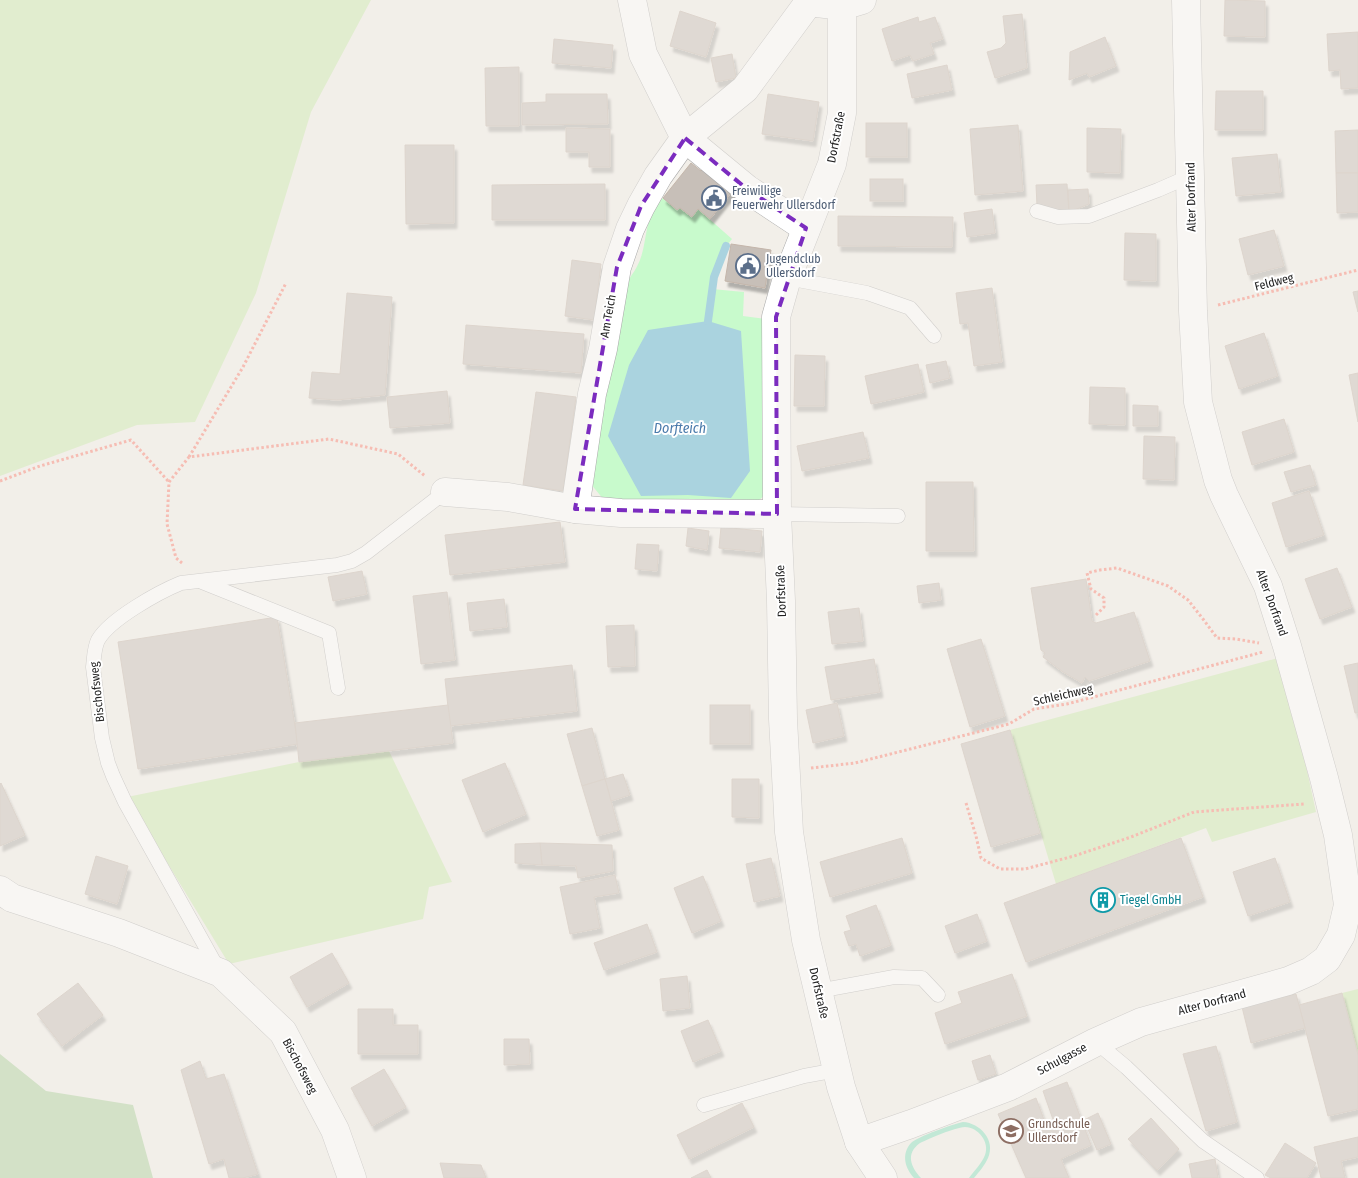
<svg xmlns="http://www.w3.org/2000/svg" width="1358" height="1178" viewBox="0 0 1358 1178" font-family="'Fira Sans Condensed',sans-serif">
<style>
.grass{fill:#cdebb0}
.forest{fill:#add19e}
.park{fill:#c8facc}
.pitch{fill:#88e0be}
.water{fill:#aad3df}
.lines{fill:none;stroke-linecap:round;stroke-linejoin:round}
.stream{stroke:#aad3df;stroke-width:8}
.building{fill:#c7bfb8;stroke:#c4b6ab;filter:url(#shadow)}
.lane-casing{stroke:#a9a9a9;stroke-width:15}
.street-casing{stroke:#a9a9a9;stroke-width:29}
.path{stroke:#fa8072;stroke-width:3;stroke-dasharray:2.5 2.5;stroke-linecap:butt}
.lane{stroke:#fff;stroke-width:14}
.street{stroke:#fff;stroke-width:28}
.marked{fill:none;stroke:#7b2cbf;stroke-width:4;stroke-dasharray:10 6;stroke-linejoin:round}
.labels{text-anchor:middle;stroke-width:4;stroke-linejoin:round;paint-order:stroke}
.street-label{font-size:12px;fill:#222;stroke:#fff}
.service-label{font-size:12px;fill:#4e5e75;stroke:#fff;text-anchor:start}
.culture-label{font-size:12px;fill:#0d838f;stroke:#fff;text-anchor:start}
.education-label{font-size:12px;fill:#785e54;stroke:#fff;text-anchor:start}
.water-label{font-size:14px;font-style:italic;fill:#4a7aab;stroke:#fff}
</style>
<defs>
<filter id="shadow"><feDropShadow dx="3" dy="5.5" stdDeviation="1" flood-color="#0004"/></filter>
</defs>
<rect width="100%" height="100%" fill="#f2efe9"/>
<g class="grass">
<polygon points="0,0 371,0 311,112 256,293 195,422 137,425 0,476"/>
<polygon points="1278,658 1297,724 1316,812 1212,842 1206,828 1056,884 1010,730"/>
<polygon points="389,751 452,882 429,887 423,919 229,964 127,797 299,762"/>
<polygon points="1358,989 1358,1055 1342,993"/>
</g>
<polygon class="forest" points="0,1054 46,1091 133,1105 153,1178 0,1178"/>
<path class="park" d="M663,198L677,210L680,208L691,217L698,209L732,239C721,252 714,272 712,289L744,292L743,316L765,319L766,494L758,501L604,500L590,483L589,478L625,285C631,276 638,267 641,257C647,241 646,208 663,198Z"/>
<path class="pitch" d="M963,1122C980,1123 996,1140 988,1158C985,1165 979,1172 974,1178H969C974,1171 982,1163 985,1155C990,1142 978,1127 965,1127C953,1128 931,1138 920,1143C905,1154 911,1167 921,1178H914C905,1168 901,1154 911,1143C917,1137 953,1124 963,1122Z"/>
<polygon class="water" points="708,321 741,331 750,471 731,498 688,495 641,496 608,436 629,365 648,330"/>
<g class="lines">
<polyline class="stream" points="708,321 714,277 726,246"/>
</g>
<g class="building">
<polygon points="1225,0 1265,1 1265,37 1224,36"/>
<polygon points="680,11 716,23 706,57 670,46"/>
<polygon points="1022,14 1027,68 995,78 987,52 1001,48 1006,43 1003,16"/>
<polygon points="918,17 919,22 935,17 943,39 930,43 934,54 913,61 910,55 892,61 882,29"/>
<polygon points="1358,32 1358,88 1341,89 1340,70 1329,71 1327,34"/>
<polygon points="1105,37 1116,66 1089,77 1087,73 1069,80 1070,52"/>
<polygon points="554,39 613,45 611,68 552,63"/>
<polygon points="732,54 736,78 716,82 711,58"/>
<polygon points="947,65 952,90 912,98 907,74"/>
<polygon points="519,67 519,126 486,126 485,68"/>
<polygon points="1216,91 1263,91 1263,130 1215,130"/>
<polygon points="546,94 607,94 608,124 522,125 522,103 546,102"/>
<polygon points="768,94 819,102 813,141 762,134"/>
<rect x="866" y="123" width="41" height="34"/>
<polygon points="1018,125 1023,191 975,195 970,129"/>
<polygon points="566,128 610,129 610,167 589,167 589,152 566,152"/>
<polygon points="1087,128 1121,129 1120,173 1087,172"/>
<polygon points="1358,130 1358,173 1336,173 1335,131"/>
<polygon points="405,145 454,145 454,223 406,224"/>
<polygon points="1277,154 1281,192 1236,196 1232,158"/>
<polygon points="691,163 701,171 706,165 735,188 710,219 698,209 692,217 680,208 677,210 663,198"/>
<polygon points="1336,173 1358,173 1358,212 1337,213"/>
<rect x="870" y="179" width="33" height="22"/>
<polygon points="605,184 605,220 492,220 492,185"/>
<polygon points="1067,184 1069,212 1037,206 1036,185"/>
<polygon points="1088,189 1089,204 1069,212 1068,190"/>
<polygon points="992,209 995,233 967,237 964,213"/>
<polygon points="838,216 953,217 952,247 838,246"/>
<polygon points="1274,230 1284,266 1248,275 1239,239"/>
<polygon points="1125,233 1156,234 1156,281 1124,280"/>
<polygon points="731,244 771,250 765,288 725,281"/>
<polygon points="572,260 601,264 594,320 565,316"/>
<polygon points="992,288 1002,362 974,366 968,323 960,324 956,293"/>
<polygon points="1358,291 1358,312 1353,292"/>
<polygon points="347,293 392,297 385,395 337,400 309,398 312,372 340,374"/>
<polygon points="466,325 584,334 581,373 463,364"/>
<polygon points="1264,333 1278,376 1239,389 1225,346"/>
<polygon points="795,355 825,356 824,406 794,406"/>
<polygon points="946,361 950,378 930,383 926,365"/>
<polygon points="918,364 924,392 871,404 865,376"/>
<polygon points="1358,373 1358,422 1349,375"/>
<polygon points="1090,387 1125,388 1125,425 1089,424"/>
<polygon points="447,391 450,423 390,428 387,397"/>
<polygon points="536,392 576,397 563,491 523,485"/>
<polygon points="1133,405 1158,406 1158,426 1133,426"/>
<polygon points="1284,419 1294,452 1252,465 1242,432"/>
<polygon points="863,432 869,458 802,471 797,446"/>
<polygon points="1144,436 1175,437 1174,480 1143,479"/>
<polygon points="1310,465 1316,485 1291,492 1284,472"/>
<polygon points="926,482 973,482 974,551 926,551"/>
<polygon points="1309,491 1324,535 1286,547 1272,503"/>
<polygon points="560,522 565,562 450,575 445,535"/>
<polygon points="721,527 762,531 760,552 719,548"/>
<polygon points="688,528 709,531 707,550 686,546"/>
<polygon points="637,544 659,545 657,571 635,569"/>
<polygon points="1337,568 1352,607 1320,619 1305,579"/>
<polygon points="362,571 367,594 333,601 328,577"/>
<polygon points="1086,579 1092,621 1096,623 1134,612 1150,661 1089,681 1085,677 1082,683 1063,672 1043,657 1045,653 1041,650 1031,588"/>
<polygon points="939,583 941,600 919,603 917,586"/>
<polygon points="447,592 455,660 421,664 413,596"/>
<polygon points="504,599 507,627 470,631 467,603"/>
<polygon points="859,608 863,641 832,644 828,612"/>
<polygon points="277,617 298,744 138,769 118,642"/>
<polygon points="634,625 635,666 608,667 606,626"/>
<polygon points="981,639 1005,716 970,727 947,649"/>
<polygon points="874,659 880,692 831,700 825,667"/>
<polygon points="1358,663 1358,713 1355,713 1344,666"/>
<polygon points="572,665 577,711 450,726 445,679"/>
<polygon points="837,703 844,736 813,743 806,710"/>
<polygon points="448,705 453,743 299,762 295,723"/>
<rect x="710" y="705" width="40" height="39"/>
<polygon points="592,728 605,779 582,786 567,734"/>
<polygon points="1010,730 1040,833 991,847 961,744"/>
<polygon points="505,763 526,814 483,832 462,780"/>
<polygon points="623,774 630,795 611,801 605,779"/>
<polygon points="605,779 619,830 597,836 582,786"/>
<polygon points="732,779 759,779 759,818 732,817"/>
<polygon points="1,783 25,835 0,846 0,784"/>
<polygon points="902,838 912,873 830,897 820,862"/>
<polygon points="1181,838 1203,897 1026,962 1004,903"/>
<polygon points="540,843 612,845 613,871 578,878 576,866 542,865"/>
<polygon points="540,843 542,865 515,863 515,844"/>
<polygon points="96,856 128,866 117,904 85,894"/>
<polygon points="771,858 780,896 754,902 746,864"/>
<polygon points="1275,858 1290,902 1248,916 1233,872"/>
<polygon points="615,875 619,893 594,897 600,928 570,934 560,887"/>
<polygon points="703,876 721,921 692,933 674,888"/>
<polygon points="876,905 891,945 860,956 856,944 849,946 844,932 851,930 846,916"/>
<polygon points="977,914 987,941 955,953 945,926"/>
<polygon points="647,924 657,952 604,970 594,943"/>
<polygon points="332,953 349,983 307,1007 290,977"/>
<polygon points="1012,974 1027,1016 945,1044 935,1013 962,1003 958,992"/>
<polygon points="687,976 690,1008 663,1011 660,979"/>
<polygon points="78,983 103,1015 62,1046 37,1014"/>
<polygon points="1342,993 1358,1055 1358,1109 1328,1116 1299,1005"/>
<polygon points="1296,994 1305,1028 1251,1043 1242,1007"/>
<polygon points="358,1009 393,1009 393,1025 418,1025 418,1054 358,1054"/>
<polygon points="708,1020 721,1051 693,1062 681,1031"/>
<polygon points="504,1039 529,1039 530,1064 504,1065"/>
<polygon points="1216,1046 1237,1122 1206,1131 1183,1054"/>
<polygon points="990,1055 996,1074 978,1080 972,1061"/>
<polygon points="200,1061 206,1079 224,1074 258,1174 243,1178 229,1178 224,1159 209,1164 181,1070"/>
<polygon points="384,1069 406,1107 372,1126 351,1088"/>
<polygon points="1067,1082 1091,1145 1061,1159 1069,1178 1026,1178 998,1114 1036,1098 1047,1128 1055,1125 1043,1091"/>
<polygon points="742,1103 754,1127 689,1159 677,1135"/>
<polygon points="1098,1113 1111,1144 1097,1150 1084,1120"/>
<polygon points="1151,1118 1179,1149 1157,1170 1128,1139"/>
<polygon points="1358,1137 1358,1157 1341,1161 1345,1178 1321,1178 1314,1147"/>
<polygon points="1285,1143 1316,1163 1307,1178 1271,1178 1265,1175"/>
<polygon points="1215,1159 1218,1178 1192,1178 1189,1164"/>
<polygon points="440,1163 481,1165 486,1178 444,1178"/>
<polygon points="707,1170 711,1178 691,1178"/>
</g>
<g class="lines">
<defs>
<g id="lane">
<polyline points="1037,211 1058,217 1089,216 1158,190 1190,176"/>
<polyline points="787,278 867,293 910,308 934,336"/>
<polyline points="777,514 898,516"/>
<polyline points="202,582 329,633 338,688"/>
<path d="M218,969L125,802L113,776L108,763L102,738L93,667C94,659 94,648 98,640C110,619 159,592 181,583L337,565L352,561L366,553L445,492"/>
<polyline points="818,991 894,977 922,978 938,995"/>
<polyline points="1096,1042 1126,1067 1203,1141 1257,1178"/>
<polyline points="704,1105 804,1076 837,1070"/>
</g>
<g id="street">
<polyline points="632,0 643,54 685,138 747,189 806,228"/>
<polyline points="842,0 842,113 832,164 787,278 776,317 777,514 781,601 783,719 789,832 806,940 841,1087 859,1142 883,1178"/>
<polyline points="445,492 508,497 575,509 621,513 777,514"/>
<polyline points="575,509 592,394 603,349 617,267 630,229 641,206 658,176 685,138 745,89 809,2 842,6 862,0"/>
<polyline points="0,890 12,898 119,933 221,973 283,1032 335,1130 352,1178"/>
<polyline points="859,1142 911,1124 1008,1087 1096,1042 1141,1022 1288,981 1311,971 1327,959 1341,935 1348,905 1338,835 1324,778 1287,646 1268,586 1224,495 1218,480 1198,402 1193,311 1186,0"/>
</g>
</defs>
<use href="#lane" class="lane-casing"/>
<use href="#street" class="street-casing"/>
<g class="path">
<polyline points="1218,305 1358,270"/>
<polyline points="189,457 243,367 286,283"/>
<polyline points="0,481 40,466 131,440 169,482"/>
<polyline points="182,563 176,558 167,524 169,482 189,457 329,439 398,454 425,476"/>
<polyline points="1096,615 1104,607 1104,598 1091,589 1087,573 1100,570 1117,568 1168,586 1188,600 1203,619 1217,638 1236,639 1259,643"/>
<polyline points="811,768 855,763 1009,724 1034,709 1067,704 1263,652"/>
<polyline points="966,803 976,836 981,858 1000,869 1025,869 1074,856 1131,837 1194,812 1304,804"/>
</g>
<use href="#lane" class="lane"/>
<use href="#street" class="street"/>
</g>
<path d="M0 0H1358V1178H0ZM685,138L747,189L806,228L776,317L777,514L575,509L617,267L641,206Z" fill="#f2efe9" fill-opacity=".55" fill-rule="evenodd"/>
<path class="marked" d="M685,138L747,189L806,228L776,317L777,514L575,509L617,267L641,206Z"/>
<defs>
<symbol id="civic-ring" viewBox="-11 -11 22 22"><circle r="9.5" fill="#fff" stroke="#5c6f8a" stroke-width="1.5"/><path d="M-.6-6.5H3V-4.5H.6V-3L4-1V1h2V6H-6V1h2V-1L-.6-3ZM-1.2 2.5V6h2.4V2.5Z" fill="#5c6f8a"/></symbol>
<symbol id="building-ring" viewBox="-11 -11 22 22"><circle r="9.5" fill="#fff" stroke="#0f9aa8" stroke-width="1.5"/><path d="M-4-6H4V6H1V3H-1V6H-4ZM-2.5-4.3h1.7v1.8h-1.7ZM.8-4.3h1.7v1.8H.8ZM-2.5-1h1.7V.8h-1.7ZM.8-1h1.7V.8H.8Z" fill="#0f9aa8"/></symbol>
<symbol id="school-ring" viewBox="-11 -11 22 22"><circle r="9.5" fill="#fff" stroke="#8d6e63" stroke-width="1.5"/><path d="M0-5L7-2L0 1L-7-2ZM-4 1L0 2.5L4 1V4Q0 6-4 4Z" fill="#8d6e63"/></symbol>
</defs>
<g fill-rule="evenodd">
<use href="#civic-ring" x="700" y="184" width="28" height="28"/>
<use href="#civic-ring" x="734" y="252" width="28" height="28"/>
<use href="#building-ring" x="1089" y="886" width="28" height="28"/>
<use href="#school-ring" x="997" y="1117" width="28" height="28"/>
</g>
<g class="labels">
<g class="street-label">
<text transform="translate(836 137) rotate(-79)" y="4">Dorfstraße</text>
<text transform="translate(1191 197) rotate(-91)" y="4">Alter Dorfrand</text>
<text transform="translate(1274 282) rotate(-14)" y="4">Feldweg</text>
<text transform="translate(608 316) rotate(-80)" y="4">Am Teich</text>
<text transform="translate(781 591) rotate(-92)" y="4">Dorfstraße</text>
<text transform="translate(1272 603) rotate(70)" y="4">Alter Dorfrand</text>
<text transform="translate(97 692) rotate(-96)" y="4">Bischofsweg</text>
<text transform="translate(1063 695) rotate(-13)" y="4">Schleichweg</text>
<text transform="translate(819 993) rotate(77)" y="4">Dorfstraße</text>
<text transform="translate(1212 1002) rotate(-15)" y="4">Alter Dorfrand</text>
<text transform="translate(1062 1059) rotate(-28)" y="4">Schulgasse</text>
<text transform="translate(300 1066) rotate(62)" y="4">Bischofsweg</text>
</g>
<g class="service-label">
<text x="732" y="195">Freiwillige<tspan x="732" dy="14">Feuerwehr Ullersdorf</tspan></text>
<text x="766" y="263">Jugendclub<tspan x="766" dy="14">Ullersdorf</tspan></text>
</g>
<g class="culture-label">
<text x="1120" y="904">Tiegel GmbH</text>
</g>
<g class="education-label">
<text x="1028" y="1128">Grundschule<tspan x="1028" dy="14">Ullersdorf</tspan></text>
</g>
<g class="water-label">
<text x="680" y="433">Dorfteich</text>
</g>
</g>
</svg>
